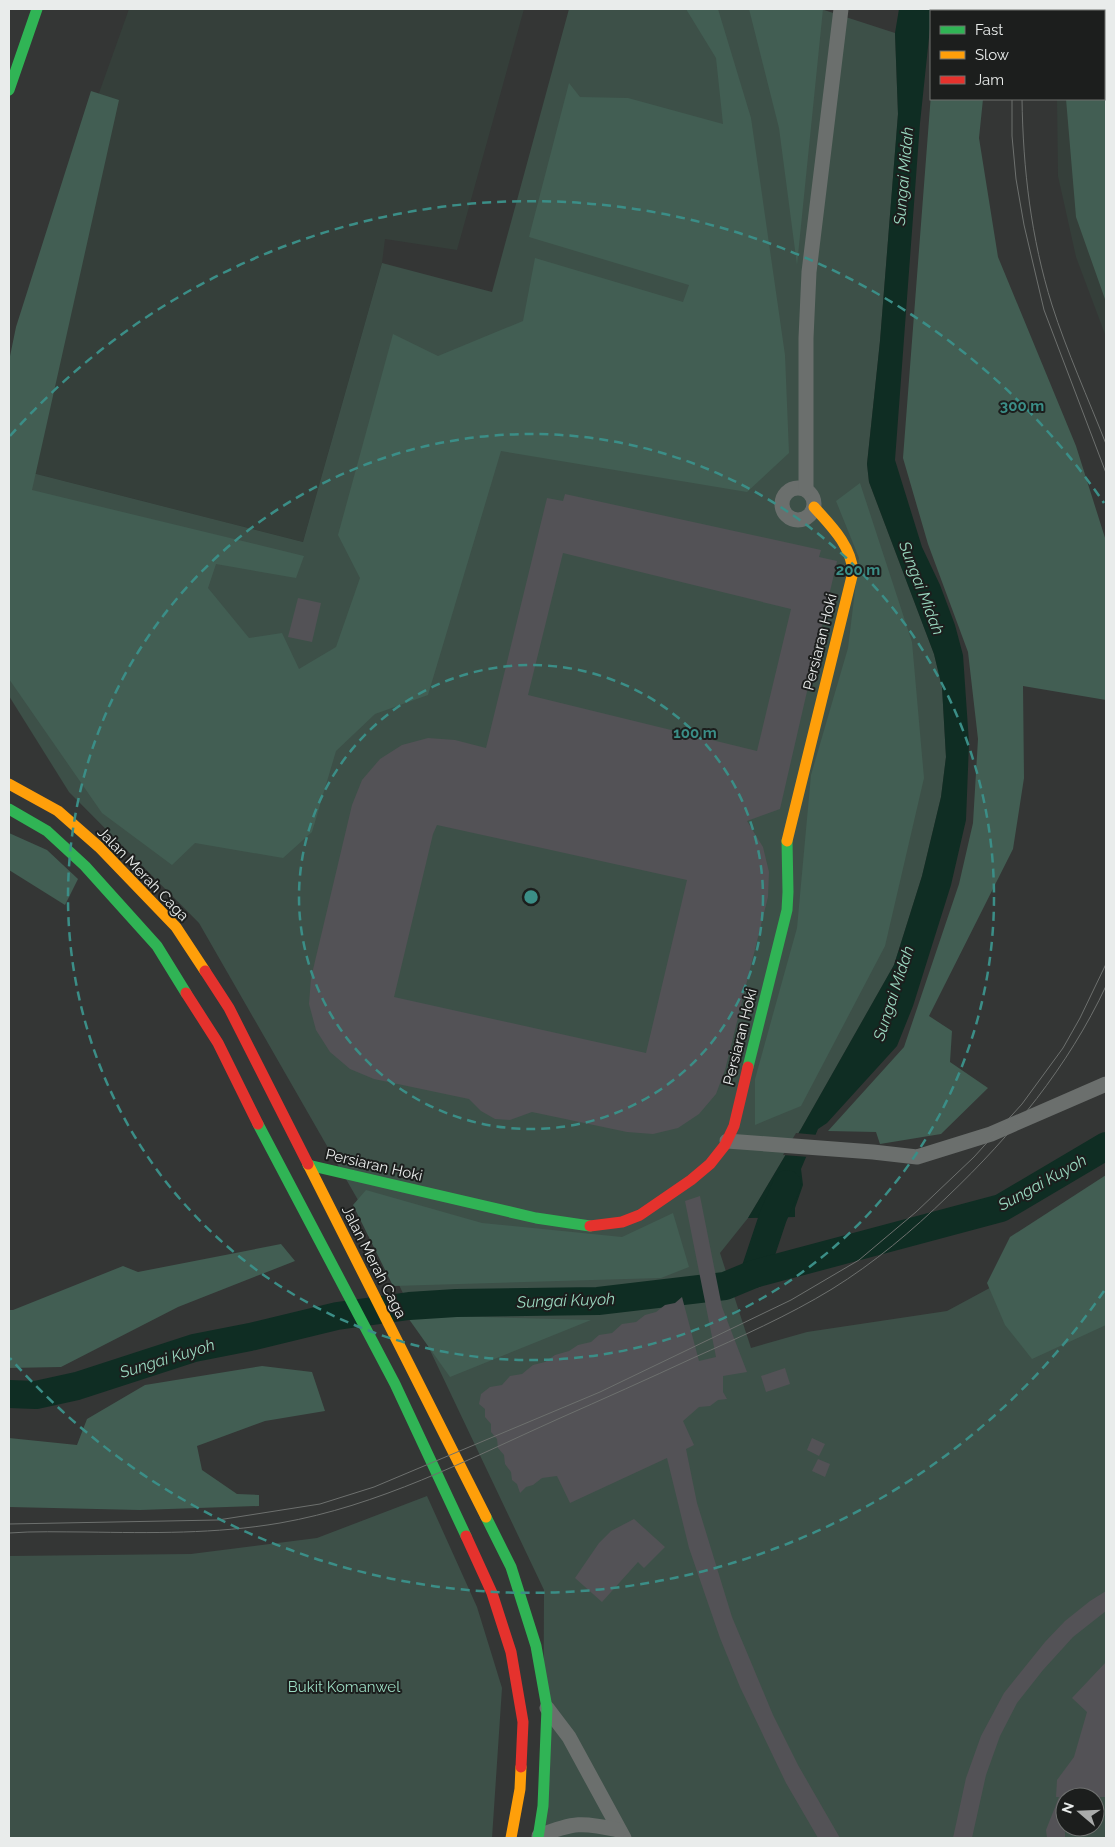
<svg xmlns="http://www.w3.org/2000/svg" width="1115" height="1847" viewBox="0 0 1115 1847" font-family="Raleway,sans-serif">
<style>
.built{fill:#353f3a}
.green{fill:#3d5048;fill-rule:evenodd}
.forest{fill:#425e53}
.water{fill:#0f2d23}
.pier{fill:#343635}
.lines{fill:none;stroke-linecap:round;stroke-linejoin:round}
.river{stroke:#0f2d23;stroke-width:28}
.building{fill:#535256;fill-rule:evenodd}
.street{stroke:#6b6f6d;stroke-width:15}
.fast{stroke:#30b455;stroke-width:11}
.slow{stroke:#ff9f0a;stroke-width:11}
.jam{stroke:#e5322d;stroke-width:11}
.tram{stroke:#6d706e;stroke-width:1}
.ring{fill:none;stroke:#3b8e87;stroke-width:2.5;stroke-dasharray:9 6}
.labels{text-anchor:middle;stroke-width:4;stroke-linejoin:round;paint-order:stroke}
.street-label{font-size:15px;fill:#e9eceb;stroke:#1c1e1d}
.park-label{font-size:15px;fill:#9bdac1;stroke:#1c1e1d}
.water-label{font-size:16px;font-style:italic;fill:#9ad9c0;stroke:#1c1e1d}
.centre{fill:#3b8e87;stroke:#1c1e1d;stroke-width:2.5}
.ring-label{font-size:15px;text-anchor:middle;font-weight:bold;fill:#3b8e87;stroke:#1c1e1d;stroke-width:4;stroke-linejoin:round;paint-order:stroke}
</style>
<rect width="100%" height="100%" fill="#343635"/>
<g class="built">
<polygon points="129,9 524,9 457,250 385,239 382,263 303,542 9,467 83,138"/>
<polygon points="1062,9 1106,9 1106,337 1076,257 1058,176 1057,99 1104,99 1104,11 1062,11"/>
</g>
<g class="green">
<path d="M569,9H821L895,33L898,114L880,341L867,464L869,482L934,654L942,687L946,757L941,797L922,876L894,965L801,1129L748,1218L720,1253L751,1348L807,1332L947,1311L1071,1244L1106,1216V1838H543L544,1590L362,1207L199,923L69,792L9,696V467L303,542L382,263L492,292ZM1065,1797H1095V1827H1065Z"/>
<polygon points="427,1496 477,1607 502,1688 492,1838 9,1838 9,1556 191,1554 317,1538"/>
</g>
<g class="forest">
<polygon points="686,9 718,9 751,118 785,355 789,453 747,492 501,451 428,695 375,714 336,751 312,832 283,858 195,843 172,865 102,813 9,679 9,361 16,327 91,91 119,100 32,490 304,556 296,578 216,564 208,588 249,638 282,633 299,669 336,647 360,578 338,535 393,334 438,356 523,321 535,258 683,302 689,285 529,237 569,83 580,97 628,98 723,124 716,58"/>
<polygon points="749,9 823,9 797,265 779,128"/>
<polygon points="1067,9 1106,9 1106,302 1076,217 1066,99 1104,99 1104,11 1067,11"/>
<polygon points="931,94 931,99 983,99 979,138 998,257 1076,446 1106,541 1106,700 1023,686 1024,778 1013,849 929,1016 952,1031 950,1062 988,1088 941,1134 880,1144 876,1132 828,1131 904,1047 959,884 973,823 978,739 968,652 928,544 903,458"/>
<polygon points="860,483 912,642 924,778 885,946 801,1106 755,1125 755,1079 797,928 811,775 848,648 859,558 836,501"/>
<polygon points="9,833 47,850 78,879 65,905 9,870"/>
<polygon points="1106,1175 1106,1325 1032,1359 1005,1325 987,1283 1010,1237"/>
<polygon points="366,1190 482,1223 622,1237 673,1213 689,1267 661,1278 393,1286 353,1205"/>
<polygon points="281,1244 295,1261 178,1307 61,1367 9,1368 9,1310 13,1310 123,1266 138,1272"/>
<polygon points="406,1315 591,1320 450,1377"/>
<polygon points="262,1366 312,1372 325,1411 265,1421 197,1446 202,1470 237,1494 259,1495 259,1506 140,1510 9,1507 9,1438 77,1445 87,1419 145,1385"/>
</g>
<polygon class="water" points="899,9 932,9 920,123 895,460 922,547 940,585 955,625 963,655 969,743 966,820 951,885 913,1006 897,1046 827,1123 818,1129 801,1169 803,1185 795,1208 795,1217 748,1218 801,1129 894,965 922,876 941,797 946,757 942,687 934,654 869,482 867,464 880,341 898,114 895,33"/>
<polygon class="pier" points="796,1133 818,1135 809,1157 783,1155"/>
<g class="lines">
<g class="river">
<polyline points="754,1274 773,1217 787,1184"/>
<polyline points="9,1394 36,1395 77,1386 194,1348 250,1337 337,1316 409,1306 456,1303 598,1301 725,1286 754,1274 1001,1208 1106,1146"/>
</g>
</g>
<g class="building">
<path d="M565,494L821,550L819,557L837,561L780,809L747,821L763,847L769,872L768,897L725,1070L716,1094L699,1114L678,1128L653,1134L627,1132L532,1112L510,1120L495,1119L481,1111L469,1099L374,1079L350,1069L330,1052L316,1030L309,1004L311,978L352,805L362,780L380,759L402,745L428,738L455,740L486,748L547,498L563,501ZM563,553L791,609L757,751L528,695ZM437,825L687,880L646,1053L394,997L433,834Z"/>
<polygon points="298,598 321,603 312,642 288,637"/>
<polygon points="700,1196 722,1307 747,1372 723,1376 723,1392 727,1399 718,1400 710,1406 699,1407 683,1421 694,1445 686,1449 697,1503 732,1617 753,1667 773,1715 798,1765 840,1838 818,1838 786,1783 740,1687 720,1638 689,1548 667,1458 570,1503 557,1476 542,1478 533,1485 526,1487 520,1493 517,1484 512,1480 511,1472 505,1464 504,1455 498,1448 497,1439 491,1432 491,1424 485,1417 485,1409 479,1404 481,1394 490,1387 502,1385 510,1376 522,1374 533,1365 545,1362 555,1355 569,1351 578,1345 591,1342 599,1335 612,1333 622,1324 636,1322 645,1315 656,1312 665,1305 675,1303 682,1297 699,1361 716,1357 685,1201"/>
<polygon points="785,1368 790,1384 766,1392 761,1376"/>
<polygon points="812,1438 825,1444 819,1456 807,1450"/>
<polygon points="818,1459 830,1464 825,1477 812,1471"/>
<polygon points="634,1519 665,1547 644,1568 638,1562 602,1602 575,1578 599,1543 611,1531"/>
<polygon points="1106,1591 1106,1611 1073,1637 1043,1670 1017,1703 1000,1736 986,1775 972,1838 953,1838 966,1778 981,1736 1004,1693 1045,1642 1065,1621 1090,1601"/>
<polygon points="1106,1662 1106,1797 1065,1797 1065,1838 1047,1838 1046,1830 1059,1797 1056,1797 1057,1780 1074,1757 1087,1712 1072,1698"/>
</g>
<g class="lines">
<g class="street">
<circle cx="798" cy="504" r="16"/>
<polyline points="806,489 806,338 809,272 841,9"/>
<polyline points="727,1141 873,1152 917,1157 991,1134 1106,1084"/>
<polyline points="547,1708 569,1737 624,1838"/>
<path d="M539,1836C574,1822 582,1822 619,1830"/>
</g>
<g class="fast">
<polyline points="9,90 37,9"/>
<polyline points="9,809 47,831 85,866 157,946 186,993"/>
<polyline points="748,1067 787,910 788,892 787,841"/>
<polyline points="258,1124 395,1384 466,1536"/>
<polyline points="308,1165 536,1218 590,1226"/>
<polyline points="486,1517 511,1567 536,1646 547,1708 543,1806 538,1838"/>
</g>
<g class="slow">
<polyline points="9,784 58,811 99,847 176,927 205,971"/>
<path d="M787,841L853,572C851,545 831,526 814,507"/>
<polyline points="308,1164 486,1517"/>
<polyline points="511,1838 520,1789 521,1767"/>
</g>
<g class="jam">
<polyline points="205,971 229,1008 308,1164"/>
<polyline points="186,993 218,1043 258,1124"/>
<polyline points="590,1226 622,1222 640,1215 691,1180 710,1164 725,1145 734,1126 748,1067"/>
<polyline points="466,1536 492,1593 511,1652 523,1722 521,1767"/>
</g>
<g class="tram">
<polyline points="1016,11 1017,9"/>
<polyline points="1027,11 1027,9"/>
<polyline points="1012,99 1012,136 1016,179 1024,225 1044,310 1106,473"/>
<path d="M1022,99C1023,169 1031,238 1052,305C1067,352 1088,398 1106,444"/>
<polyline points="9,1524 218,1520 320,1504 374,1487 600,1392 791,1300 859,1260 916,1212 974,1157 1022,1104 1063,1048 1080,1018 1106,964"/>
<path d="M9,1533C34,1531 61,1532 86,1532C151,1533 216,1534 280,1523C378,1506 467,1460 558,1419C603,1399 648,1379 693,1358C740,1337 788,1316 832,1289C874,1263 912,1231 948,1196C1012,1135 1068,1067 1106,986"/>
</g>
</g>
<g class="ring">
<circle cx="531" cy="897" r="232"/>
<circle cx="531" cy="897" r="463"/>
<path d="M1104 1291A695 695 0 0 1 10 1358M10 436A695 695 0 0 1 1104 503"/>
</g>
<g class="labels">
<g class="street-label">
<text transform="translate(820 642) rotate(-76)" y="5">Persiaran Hoki</text>
<text transform="translate(143 874) rotate(46)" y="5">Jalan Merah Caga</text>
<text transform="translate(740 1037) rotate(-76)" y="5">Persiaran Hoki</text>
<text transform="translate(374 1165) rotate(13)" y="5">Persiaran Hoki</text>
<text transform="translate(374 1262) rotate(63)" y="5">Jalan Merah Caga</text>
</g>
<g class="park-label">
<text x="344" y="1692">Bukit Komanwel</text>
</g>
<g class="water-label">
<text transform="translate(903 176) rotate(-85)" y="6">Sungai Midah</text>
<text transform="translate(922 588) rotate(69)" y="6">Sungai Midah</text>
<text transform="translate(893 993) rotate(-72)" y="6">Sungai Midah</text>
<text transform="translate(1042 1182) rotate(-29)" y="6">Sungai Kuyoh</text>
<text transform="translate(566 1300) rotate(-2)" y="6">Sungai Kuyoh</text>
<text transform="translate(167 1358) rotate(-17)" y="6">Sungai Kuyoh</text>
</g>
</g>
<circle cx="531" cy="897" r="8" class="centre"/>
<g class="ring-label">
<text x="1022" y="411">300 m</text>
<text x="858" y="575">200 m</text>
<text x="695" y="738">100 m</text>
</g>
<rect width="1115" height="1847" fill="none" stroke="#e9eceb" stroke-width="20"/>
<rect x="930" y="10" width="175" height="90" fill="#1c1e1d" stroke="#6e706f"/>
<rect x="940" y="26" width="25" height="8" fill="#30b455" stroke="#6e706f"/>
<text x="975" y="35" font-size="15" fill="#e9eceb">Fast</text>
<rect x="940" y="51" width="25" height="8" fill="#ff9f0a" stroke="#6e706f"/>
<text x="975" y="60" font-size="15" fill="#e9eceb">Slow</text>
<rect x="940" y="76" width="25" height="8" fill="#e5322d" stroke="#6e706f"/>
<text x="975" y="85" font-size="15" fill="#e9eceb">Jam</text>
<g transform="translate(1080 1812) rotate(289)"><circle r="24" fill="#1c1e1d" stroke="#6e706f"/>
<path d="M0-4L9 19L0 12L-9 19Z" fill="#aaacab"/>
<text y="-8" font-size="14" font-weight="bold" text-anchor="middle" fill="#e9eceb">N</text>
</g>
</svg>
